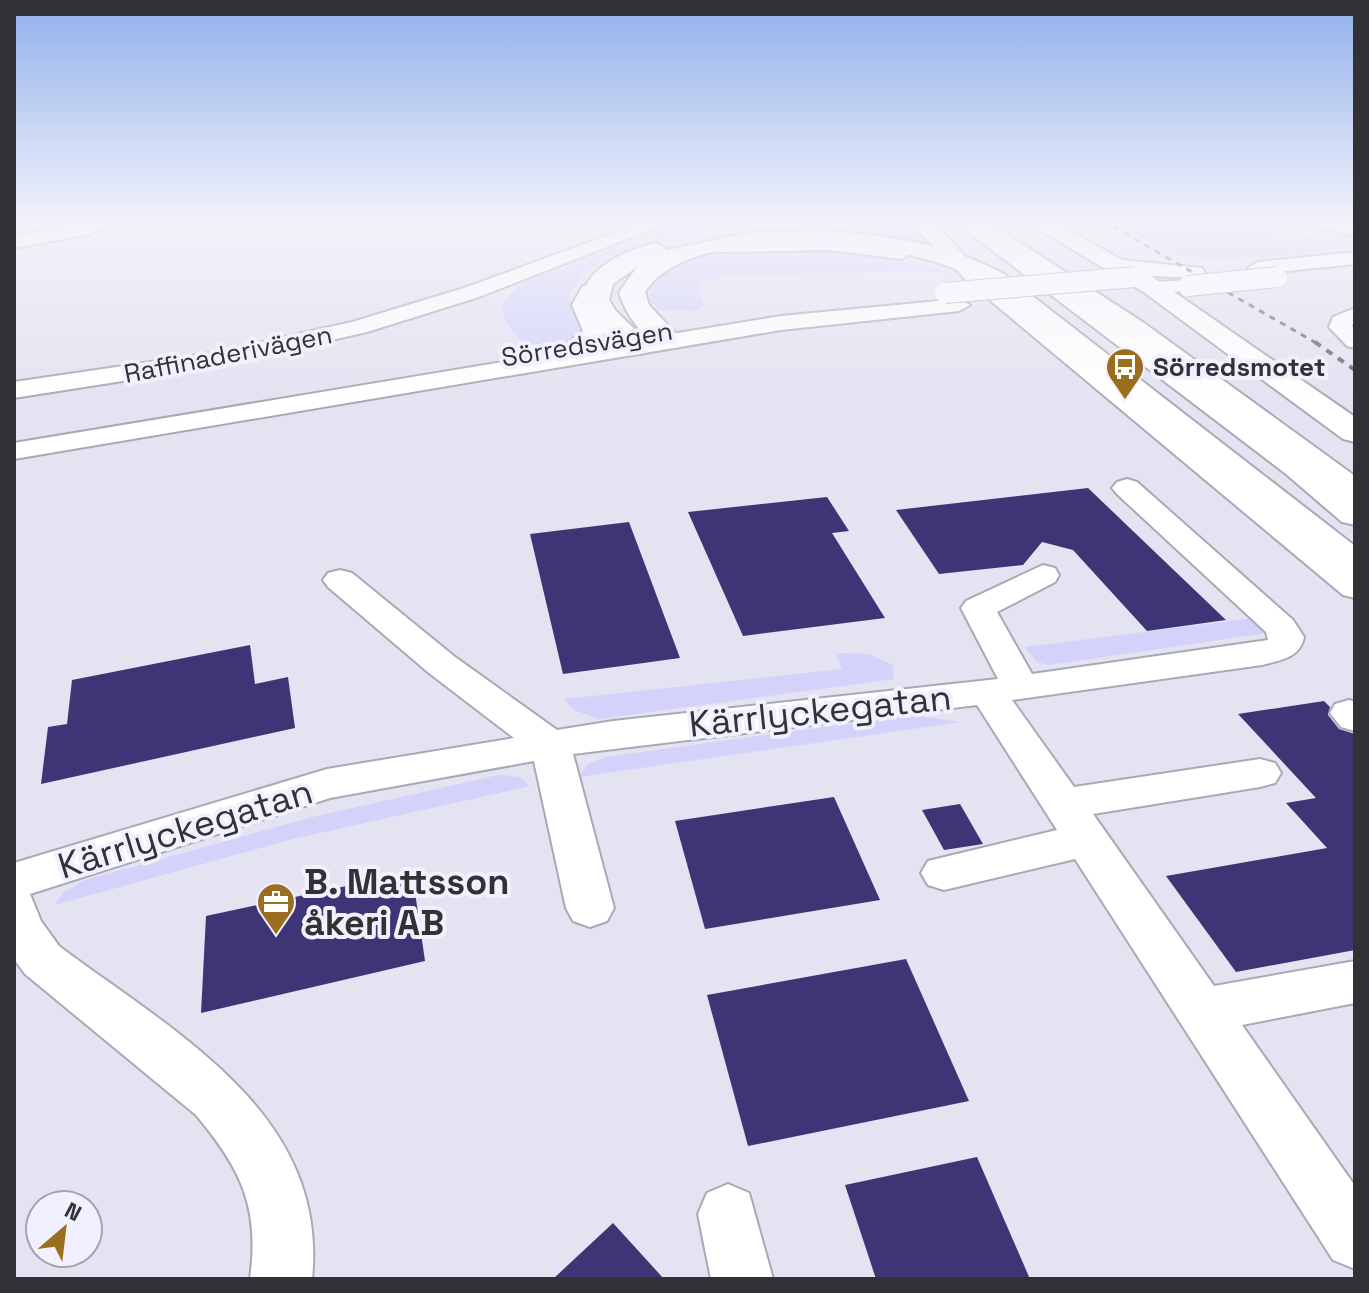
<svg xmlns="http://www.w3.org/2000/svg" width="1369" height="1293" viewBox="0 0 1369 1293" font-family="'Space Grotesk',sans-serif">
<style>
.green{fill:#d4d2fb}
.building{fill:#3f3576}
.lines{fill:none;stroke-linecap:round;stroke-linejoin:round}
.minor-casing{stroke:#a9a9b6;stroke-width:4}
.major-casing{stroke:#a9a9b6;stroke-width:4}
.minor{fill:#fff;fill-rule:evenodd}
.major{fill:#fff;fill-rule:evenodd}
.rail-far1{stroke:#65656c;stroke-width:3;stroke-dasharray:6 6;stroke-linecap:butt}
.rail{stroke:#65656c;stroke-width:4;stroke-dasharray:7 7;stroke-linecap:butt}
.minor-bridge-casing{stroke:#a9a9b6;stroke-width:22;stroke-linecap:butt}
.minor-bridge{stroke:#fff;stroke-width:20}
.labels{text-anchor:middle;stroke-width:8;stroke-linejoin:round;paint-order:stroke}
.far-street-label{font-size:26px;fill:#313136;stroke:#f0f0fe}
.far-poi-label{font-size:26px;font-weight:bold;fill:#313136;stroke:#f0f0fe;text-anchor:start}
.near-street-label{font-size:36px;fill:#313136;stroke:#f0f0fe}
.near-poi-label{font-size:36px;font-weight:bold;fill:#313136;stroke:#f0f0fe;text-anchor:start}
</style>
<rect width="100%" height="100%" fill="#e3e3f1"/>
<g class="green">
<path d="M685,221H764C718,230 582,243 570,298L581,330C570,337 554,349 540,348C522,348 499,320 502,303L522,283Z"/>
<polygon points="790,221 819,221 833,233 737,235"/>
<polygon points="833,221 904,221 933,248 846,233 841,227 844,225"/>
<path d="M1114,221H1245L1271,233L1320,237L1355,233V247C1315,252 1209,268 1174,254C1153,247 1133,232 1114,221Z"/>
<path d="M809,247L893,255L961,276L932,271L731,275L702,283L699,293L704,304L697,311L659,310L649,299L654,280C692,243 760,248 809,247Z"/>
<polygon points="1255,618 1267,633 1049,665 1037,662 1025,647"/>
<polygon points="836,653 869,654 893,665 894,679 599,719 574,710 564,699 842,669"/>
<polygon points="911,715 961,722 579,777 587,765 605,757"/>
<polygon points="498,775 520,777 530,786 289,840 55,905 63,893 85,880 313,817"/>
</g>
<g class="building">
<polygon points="1088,488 1226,620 1147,631 1073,550 1042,542 1023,565 939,574 896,510"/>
<polygon points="827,497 849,531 832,533 885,618 743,636 688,512"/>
<polygon points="629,522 680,658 563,674 530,534"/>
<polygon points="250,645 255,684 288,677 295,728 41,784 48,727 67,724 72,680"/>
<polygon points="1324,701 1330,707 1328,715 1339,729 1355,734 1355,950 1236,972 1166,876 1327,848 1286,803 1316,798 1238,714"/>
<polygon points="834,797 880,900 705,929 675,821"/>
<polygon points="960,804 983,844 944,850 922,810"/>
<polygon points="412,872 425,961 201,1013 206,916"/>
<polygon points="906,959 969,1101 748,1146 707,995"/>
<polygon points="977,1157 1030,1279 876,1279 845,1185"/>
<polygon points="613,1223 664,1279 553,1279"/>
</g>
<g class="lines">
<defs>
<g id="minor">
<polygon points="95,221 121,221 90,234 14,248 14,236"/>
<polygon points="647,221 673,221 479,297 367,332 212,367 14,398 14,382 212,353 352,322 464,288"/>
<polygon points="914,221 932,221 981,273 1355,571 1355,598 1343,595 967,281 921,233"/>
<polygon points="966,221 987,221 1144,323 1355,476 1355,499 1345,496 1128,333"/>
<polygon points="1302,221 1355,225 1355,235 1305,225"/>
<polygon points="830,238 901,247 911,253 901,259 830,250 717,252 707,246 717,240"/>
<polygon points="1355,252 1355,264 1258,274 1248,268 1258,262"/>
<polygon points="600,279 610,285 598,295 594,305 606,333 587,348 781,316 959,299 970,305 959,311 781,330 14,459 14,443 563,352 560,348 583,331 572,305 582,287"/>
<polygon points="1188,280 1195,282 1198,286 1195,290 1154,294 1144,288 1154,282"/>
<polygon points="1355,308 1355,324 1351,325 1355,329 1355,348 1347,346 1329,327 1333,317"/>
<path d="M1127,479L1137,482L1293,620L1304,637C1300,658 1281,660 1262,665L1012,700L1074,787L1260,759L1275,763L1281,773L1275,783L1260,787L1093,814L1214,986L1355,961V1003L1242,1025L1355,1186V1269L1333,1260L1075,859L944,890L928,885L921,873L928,861L1057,830L977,705L573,754L614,908L607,921L590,927L573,921L566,908L534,761L330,798L30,894L41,921L59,946C173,1032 329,1113 312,1279H250C260,1207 241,1169 196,1115L25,974L14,959V863L327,769L514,738L429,673L328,587L323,580L328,573L340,570L352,573L455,657L557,730L613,721L998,679L961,608L966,601L1043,565L1055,568L1059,575L1055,582L997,612L1032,674L1268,640L1266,632L1117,494L1112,488L1117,482Z"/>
<polygon points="1349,700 1355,702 1355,731 1341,727 1330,713 1335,704"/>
<polygon points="728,1184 749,1193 773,1279 711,1279 698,1214 707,1193"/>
</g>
<g id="major">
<polygon points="954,221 979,221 1310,460 1355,496 1355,525 1342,522 1286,474"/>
<polygon points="1025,221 1052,221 1122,260 1202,268 1205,273 1202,278 1151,276 1355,417 1355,442 1343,439 1145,293"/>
<path d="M825,231C887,235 948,244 1004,274L1355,546V577L1341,573L986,284C965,272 942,263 918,257C851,239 687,227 645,292L649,305L683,341L679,347C652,354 625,316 619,292L637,267L613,284L609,300L615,310L652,346L648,352C642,354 636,355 630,352C614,345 578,308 584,290C594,263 631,249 656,243L668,250L746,233Z"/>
</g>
</defs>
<use href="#minor" class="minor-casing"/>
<use href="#major" class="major-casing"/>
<use href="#minor" class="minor"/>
<use href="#major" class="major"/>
<polyline class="rail-far1" points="1103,221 1318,344"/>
<polyline class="rail" points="1315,342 1355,370"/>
<defs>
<g id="minor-bridge">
<polyline points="1188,286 1277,277"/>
<polyline points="945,293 1135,277"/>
</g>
</defs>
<use href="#minor-bridge" class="minor-bridge-casing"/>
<use href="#minor-bridge" class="minor-bridge"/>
</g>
<linearGradient id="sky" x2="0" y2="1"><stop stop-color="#91b0ed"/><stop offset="0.55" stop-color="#f2f2f9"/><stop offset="1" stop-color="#f2f2f9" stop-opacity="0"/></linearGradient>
<rect width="1369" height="402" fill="url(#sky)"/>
<defs>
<symbol id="bus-pin" viewBox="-11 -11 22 30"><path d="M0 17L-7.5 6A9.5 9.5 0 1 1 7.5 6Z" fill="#9b6d1e" stroke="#f0f0fe"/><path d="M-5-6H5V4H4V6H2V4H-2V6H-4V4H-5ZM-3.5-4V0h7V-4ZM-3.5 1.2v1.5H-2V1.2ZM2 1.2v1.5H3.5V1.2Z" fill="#fff"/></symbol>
<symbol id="office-pin" viewBox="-11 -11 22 30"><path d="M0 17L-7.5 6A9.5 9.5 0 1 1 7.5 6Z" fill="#9b6d1e" stroke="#f0f0fe"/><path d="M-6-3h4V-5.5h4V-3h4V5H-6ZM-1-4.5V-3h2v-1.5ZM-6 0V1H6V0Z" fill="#fff"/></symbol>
</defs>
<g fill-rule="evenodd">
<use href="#bus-pin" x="1103" y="345" width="44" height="60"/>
<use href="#office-pin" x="254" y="880" width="44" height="60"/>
</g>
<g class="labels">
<g class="far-street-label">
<text transform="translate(587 344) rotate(-9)" y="9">Sörredsvägen</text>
<text transform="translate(228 354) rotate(-11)" y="9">Raffinaderivägen</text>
</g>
<g class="far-poi-label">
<text x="1153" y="376">Sörredsmotet</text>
</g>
<g class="near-street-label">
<text transform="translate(820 710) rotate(-6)" y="13">Kärrlyckegatan</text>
<text transform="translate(185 828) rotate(-17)" y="13">Kärrlyckegatan</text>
</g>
<g class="near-poi-label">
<text x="304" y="894">B. Mattsson<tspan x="304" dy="41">åkeri AB</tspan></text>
</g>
</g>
<rect width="1369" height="1293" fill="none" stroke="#313136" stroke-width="32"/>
<g transform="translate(64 1229) rotate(28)"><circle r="38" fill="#f0f0fe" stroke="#a4a4ae" stroke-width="2"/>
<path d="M0-6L14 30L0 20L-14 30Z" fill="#9b6d1e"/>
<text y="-12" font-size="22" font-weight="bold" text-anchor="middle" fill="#313136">N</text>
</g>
</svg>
